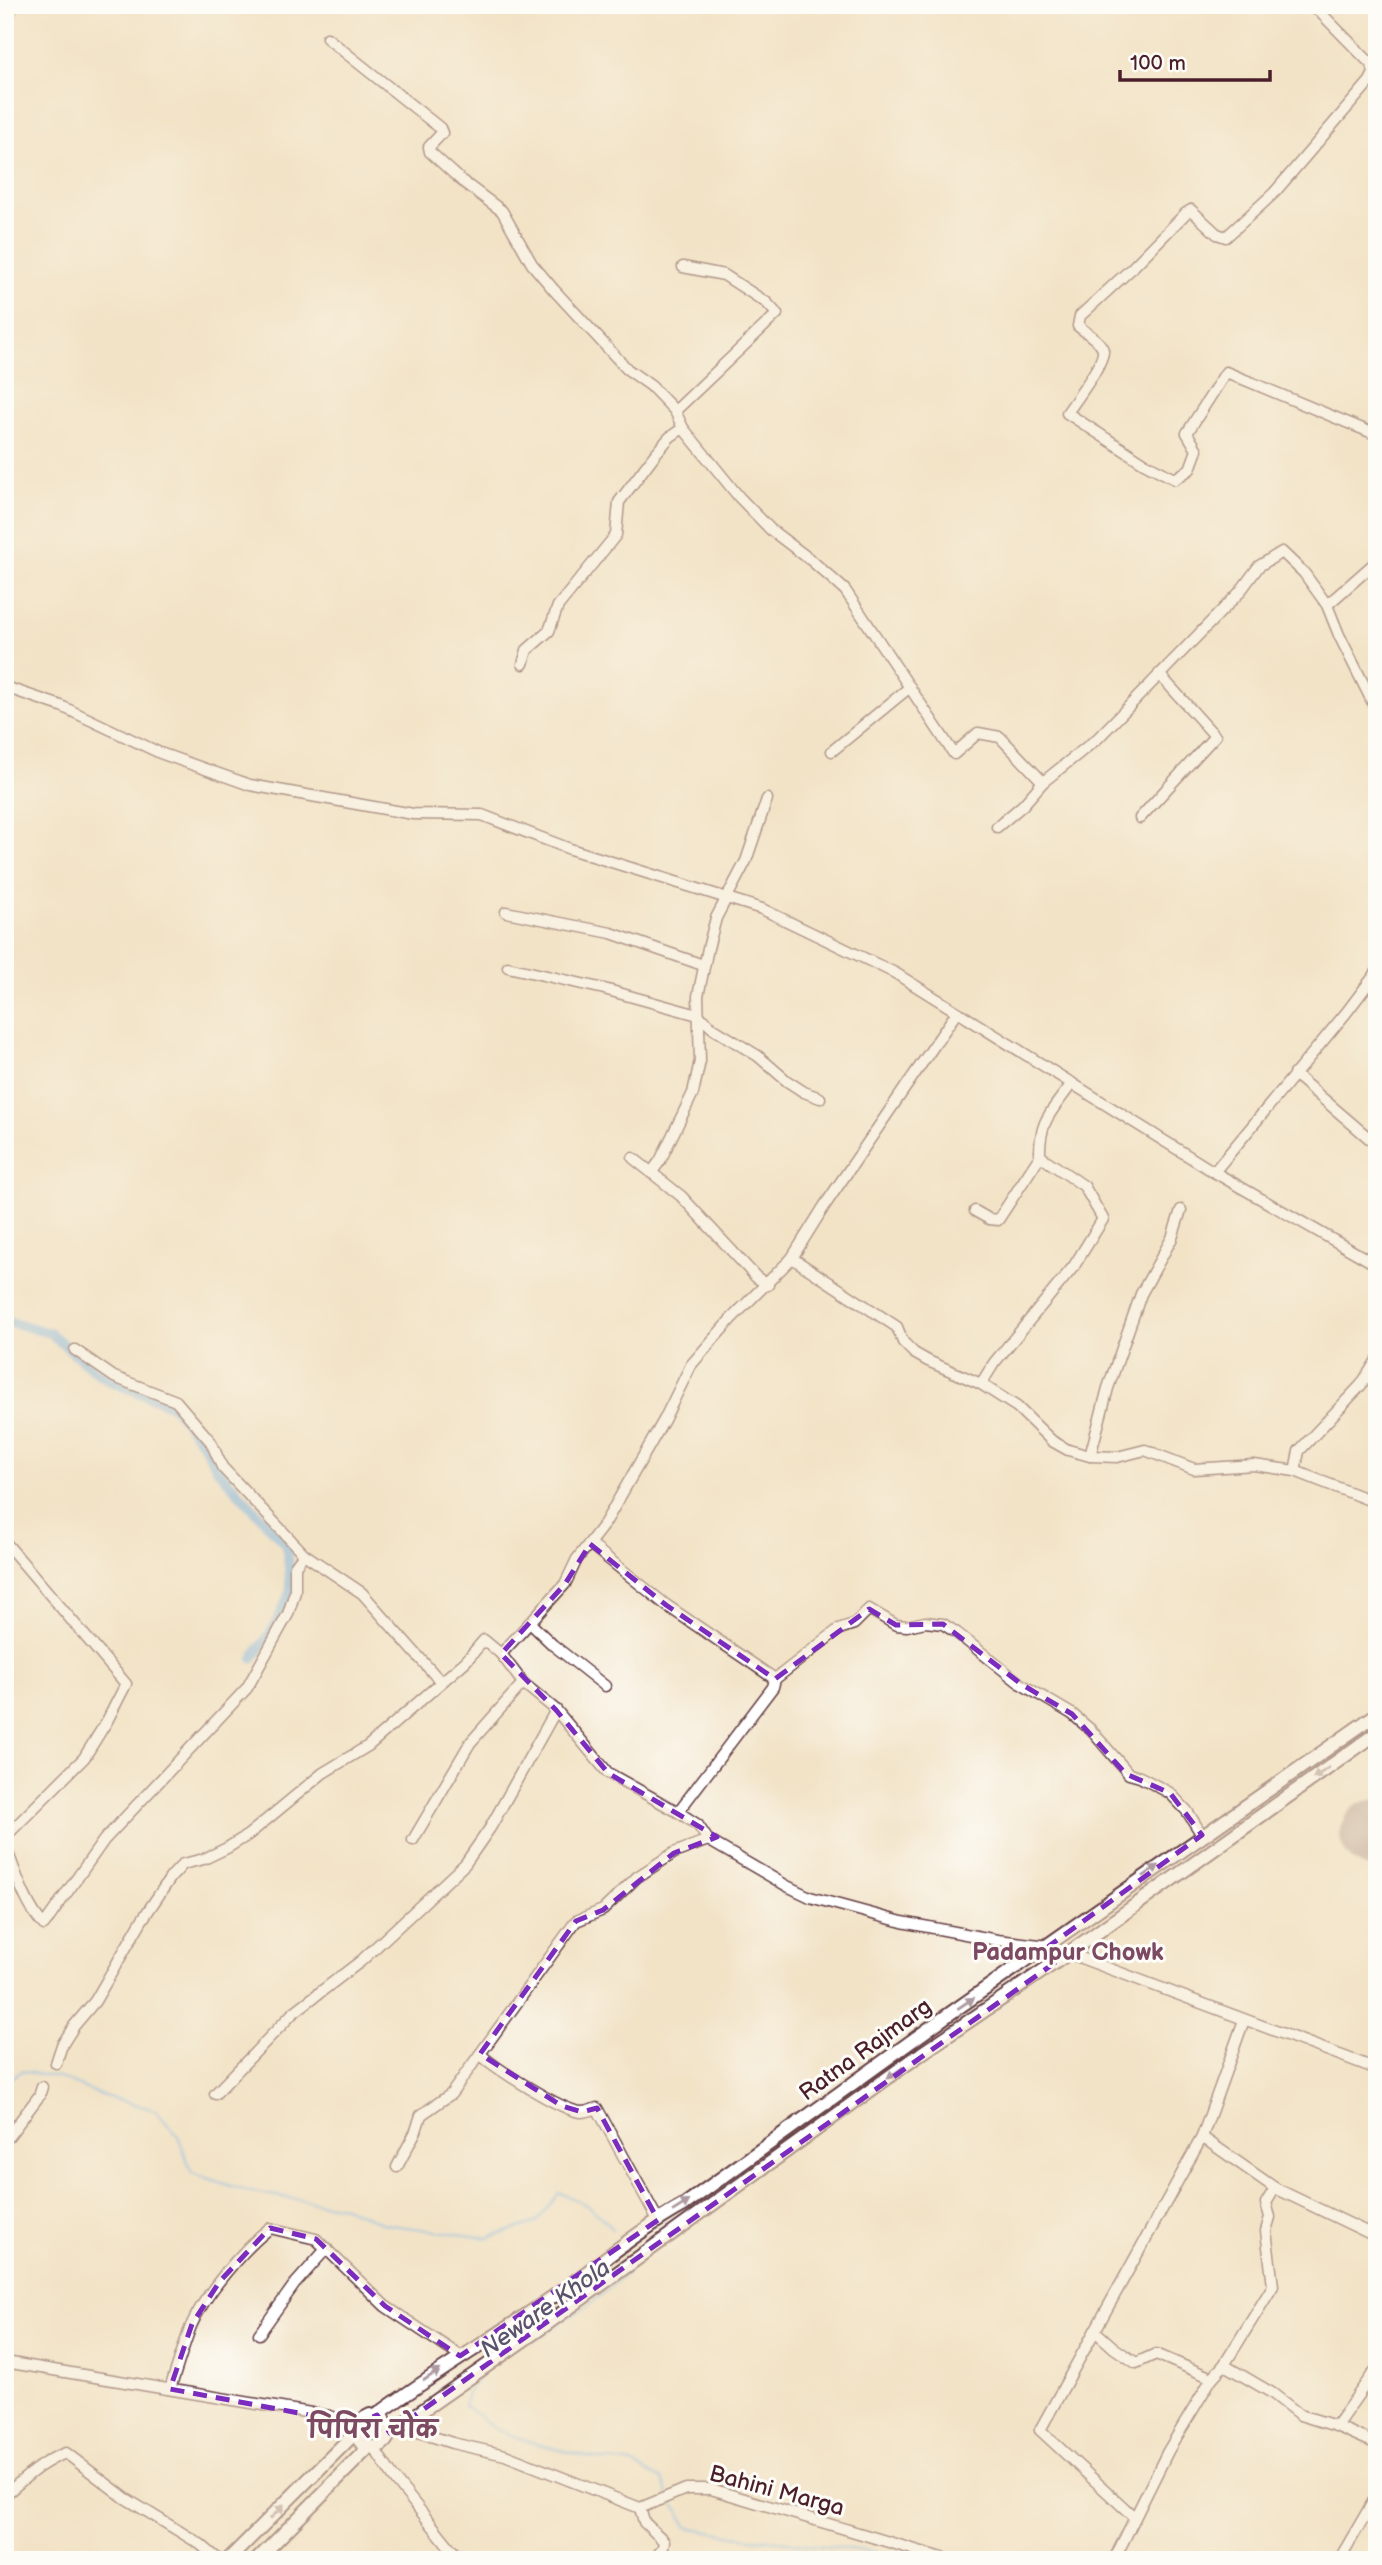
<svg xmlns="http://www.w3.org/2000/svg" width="1382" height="2565" viewBox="0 0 1382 2565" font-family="'Balsamiq Sans','Playpen Sans Deva',sans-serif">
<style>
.forest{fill:url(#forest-firs);stroke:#656344;stroke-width:2}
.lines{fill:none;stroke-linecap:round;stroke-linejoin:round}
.stream{stroke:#77b3e9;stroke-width:2.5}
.canal{stroke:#77b3e9;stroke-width:10}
.runway{stroke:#9e8179;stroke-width:68}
.minor-casing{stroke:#633c42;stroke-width:13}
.major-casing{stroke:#633c42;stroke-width:16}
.minor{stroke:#fff;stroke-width:10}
.major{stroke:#fff;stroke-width:12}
.oneway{fill:#ae9aa0}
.marked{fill:none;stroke:#7b2cbf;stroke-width:5;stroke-dasharray:14 9;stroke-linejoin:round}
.labels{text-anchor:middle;stroke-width:6;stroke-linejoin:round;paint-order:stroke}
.street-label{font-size:23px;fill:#4a1f2b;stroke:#fdfcf7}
.neighbourhood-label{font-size:24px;font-weight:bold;fill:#7c4a63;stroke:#fdfcf7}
.water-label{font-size:24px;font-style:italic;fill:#5a536e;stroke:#fdfcf7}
</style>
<defs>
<pattern id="forest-firs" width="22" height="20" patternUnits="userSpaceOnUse" patternTransform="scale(1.75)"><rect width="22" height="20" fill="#80a75d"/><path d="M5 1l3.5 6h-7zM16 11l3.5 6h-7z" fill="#6b874d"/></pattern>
</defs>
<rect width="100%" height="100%" fill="#fdfcf7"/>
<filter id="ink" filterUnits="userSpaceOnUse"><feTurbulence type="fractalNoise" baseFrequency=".0143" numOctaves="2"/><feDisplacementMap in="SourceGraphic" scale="14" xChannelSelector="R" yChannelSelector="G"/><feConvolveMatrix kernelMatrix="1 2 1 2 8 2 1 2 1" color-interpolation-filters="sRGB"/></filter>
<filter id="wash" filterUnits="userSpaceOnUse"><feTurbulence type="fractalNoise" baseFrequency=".00686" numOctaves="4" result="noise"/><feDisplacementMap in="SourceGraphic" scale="28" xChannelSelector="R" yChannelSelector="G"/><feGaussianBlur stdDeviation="1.57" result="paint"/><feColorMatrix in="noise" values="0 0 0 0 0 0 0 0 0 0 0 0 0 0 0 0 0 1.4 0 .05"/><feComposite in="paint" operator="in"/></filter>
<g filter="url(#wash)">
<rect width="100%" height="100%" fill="#f2e3c7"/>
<polygon class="forest" points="5,5 21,5 5,30"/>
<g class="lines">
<g class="stream">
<path d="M5,2082L21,2071L59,2078L104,2096L155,2110L178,2136L192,2173L246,2191L344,2207L384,2224L488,2238L537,2222L559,2193C583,2201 595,2209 612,2229"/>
<polyline points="532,2342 591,2303 628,2272"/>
<polyline points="480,2377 467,2393 464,2405 497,2430 540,2445 588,2457 632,2464 662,2480 668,2494"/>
<polyline points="671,2500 688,2527 734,2536 876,2552 891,2560"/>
</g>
<polyline class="canal" points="5,1321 50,1333 96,1372 112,1382 173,1406 205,1447 218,1470 287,1546 291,1590 277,1623 253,1658"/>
<polyline class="runway" points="1374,1834 1377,1835"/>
</g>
</g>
<g filter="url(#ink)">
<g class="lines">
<defs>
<g id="minor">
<path d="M1313,5L1372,65L1374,73L1370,81L1274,193L1226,237L1217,234L1191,210L1186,213L1131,269L1080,316L1078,326C1085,332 1101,341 1103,350C1105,362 1075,401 1067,413L1144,463L1175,479L1190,469L1197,450L1187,433L1226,372L1377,435"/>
<polyline points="327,38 440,128 442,133 429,147 430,152 462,181 502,211 532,264 554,290 627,369 651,386 675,411 683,428 739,497 771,530 812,561 845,590 954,754 978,733 1000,737 1043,782"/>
<polyline points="675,411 777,314 767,303 724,275 683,267"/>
<polyline points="1327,605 1377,561"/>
<polyline points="523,664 527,650 549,631 558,606 616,535 619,502 656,453 670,437 683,428"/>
<polyline points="5,687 61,706 160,753 250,785 413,814 482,815 570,849 762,909 895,973 1214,1172 1377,1265"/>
<polyline points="832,751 910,687"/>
<polyline points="1140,818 1215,736 1159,674"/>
<polyline points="997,827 1023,805 1043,782 1098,738 1239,593 1259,566 1282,552 1304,573 1327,605 1339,635 1377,711"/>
<polyline points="506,912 611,933 703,965"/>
<polyline points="508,967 604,989 698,1015 714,1029 758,1056 787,1081 804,1092 820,1098"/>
<polyline points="957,1012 825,1205 792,1258 731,1319 691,1365 664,1420 605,1523 577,1559 565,1584 501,1654 523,1683 556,1710 608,1773 678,1812 698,1825 708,1840 787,1886 810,1897 902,1922 997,1940 1049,1946 1377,2069"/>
<polyline points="1294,1074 1377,1145"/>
<polyline points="633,1158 681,1196 756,1277 768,1285"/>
<polyline points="1214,1172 1346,1013 1377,972"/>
<polyline points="651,1173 660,1161 693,1093 700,1061 698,996 708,948 716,918 746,861 767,799"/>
<polyline points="975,1211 989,1219 998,1220 1040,1156"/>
<polyline points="792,1258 897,1327 903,1342 914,1353 928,1361 981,1384 1017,1407 1052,1441 1068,1450 1090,1456 1117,1457 1145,1450 1194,1469 1254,1465 1295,1471 1377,1503"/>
<polyline points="75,1350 114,1377 176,1401 211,1442 222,1467 304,1554 362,1593 441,1682"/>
<path d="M981,1384L994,1363L1074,1266L1103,1219L1084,1186L1040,1156C1039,1119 1052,1112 1072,1083"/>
<polyline points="1090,1456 1108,1388 1141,1294 1172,1238 1181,1210"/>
<polyline points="1295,1471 1299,1451 1361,1385 1377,1360"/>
<polyline points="5,1542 126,1684 107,1721 84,1758 5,1837"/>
<polyline points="590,1544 666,1605 775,1679 839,1629 854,1624 869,1609 896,1625 907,1626 925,1622 943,1624 957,1633 1021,1684 1072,1714 1091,1730 1129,1774 1140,1777 1170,1793 1187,1811 1202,1835"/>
<polyline points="530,1623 553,1645 605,1686"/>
<polyline points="678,1812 773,1687 775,1679"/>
<polyline points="413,1840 470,1743 523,1683"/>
<path d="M5,1845C14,1868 26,1908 44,1925L104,1840L247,1688L288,1614L295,1592V1566L304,1554"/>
<path d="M480,2054C495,2068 562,2111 581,2112C586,2112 592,2110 597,2108L658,2220"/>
<polyline points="56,2063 62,2045 74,2026 95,2001 142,1920 171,1877 183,1864 204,1859 227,1848 248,1835 323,1773 368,1746 466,1661 484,1640 501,1654"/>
<polyline points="215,2094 293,2013 361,1961 465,1864 490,1828 556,1710"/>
<polyline points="1202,2137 1275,2188 1377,2237"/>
<polyline points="5,2141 39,2096 42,2087"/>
<polyline points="397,2167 416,2131 421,2115 451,2094 576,1921 603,1910 637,1877 674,1853 708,1840"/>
<polyline points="1095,2331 1114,2348 1136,2363 1156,2354 1212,2378"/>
<polyline points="259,2334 294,2285 327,2248"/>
<polyline points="5,2362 329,2416 358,2424"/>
<polyline points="1224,2365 1272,2393 1300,2415 1336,2426"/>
<polyline points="1377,2368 1336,2426 1377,2444"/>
<path d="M170,2389C177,2368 183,2347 191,2326C205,2294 243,2249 270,2228L316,2239L385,2306L460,2356"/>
<polyline points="400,2426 452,2443 505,2455 640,2508 686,2489 711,2489 949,2560"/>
<polyline points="374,2448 394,2478 460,2560"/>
<path d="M5,2495C24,2479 42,2461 66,2453L125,2498L200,2544L219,2560"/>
<polyline points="640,2508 644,2522 664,2541 663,2547 655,2560"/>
<polyline points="1134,2517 1040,2430 1202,2137 1244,2020"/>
<polyline points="1114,2560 1168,2451 1212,2378 1224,2365 1273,2286 1266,2231 1270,2217 1266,2203 1275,2188"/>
<polyline points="1339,2560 1377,2495"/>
</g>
<g id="major">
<path d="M377,2415C432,2374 491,2340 547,2301C593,2270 635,2232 684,2205L945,2017L1377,1714"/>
<path d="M390,2433L384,2419L370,2415C356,2421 353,2433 362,2444C375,2451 385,2446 390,2433L548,2323L922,2053L1053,1964L1377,1733"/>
<polyline points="228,2560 356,2432"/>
<polyline points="257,2560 368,2448"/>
</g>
</defs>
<use href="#minor" class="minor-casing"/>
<use href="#major" class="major-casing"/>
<use href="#minor" class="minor"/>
<use href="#major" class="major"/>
</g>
<defs><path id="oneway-solid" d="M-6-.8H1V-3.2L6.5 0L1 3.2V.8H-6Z" transform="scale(1.75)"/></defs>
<g class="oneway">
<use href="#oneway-solid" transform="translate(1321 1773) rotate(145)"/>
<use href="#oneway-solid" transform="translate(1151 1871) rotate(-35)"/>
<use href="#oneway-solid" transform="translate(966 2003) rotate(-34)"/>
<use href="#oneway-solid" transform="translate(895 2073) rotate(144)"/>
<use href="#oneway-solid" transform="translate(681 2206) rotate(-32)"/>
<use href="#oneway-solid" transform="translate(432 2375) rotate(-33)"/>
<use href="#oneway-solid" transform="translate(277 2512) rotate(-44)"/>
</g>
</g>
<path d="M0 0H1382V2565H0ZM590,1544L666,1605L775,1679L869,1609L896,1625L943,1624L1021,1684L1072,1714L1126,1774L1170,1793L1202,1835L1049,1946L1068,1952L1053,1964L390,2433L377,2415L358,2424L170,2389L192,2324L220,2281L270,2228L316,2239L385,2306L460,2356L658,2220L597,2108L582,2112L562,2106L480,2054L576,1921L603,1910L674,1853L717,1837L608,1773L556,1710L501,1654L565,1584Z" fill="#f2e3c7" fill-opacity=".55" fill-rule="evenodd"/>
<path class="marked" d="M590,1544L666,1605L775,1679L869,1609L896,1625L943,1624L1021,1684L1072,1714L1126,1774L1170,1793L1202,1835L1049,1946L1068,1952L1053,1964L390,2433L377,2415L358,2424L170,2389L192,2324L220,2281L270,2228L316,2239L385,2306L460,2356L658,2220L597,2108L582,2112L562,2106L480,2054L576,1921L603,1910L674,1853L717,1837L608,1773L556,1710L501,1654L565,1584Z"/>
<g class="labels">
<g class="street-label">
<text transform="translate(865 2049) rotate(-36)" y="8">Ratna Rajmarg</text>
<text transform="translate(777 2490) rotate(15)" y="8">Bahini Marga</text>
</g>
<g class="neighbourhood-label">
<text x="1068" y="1960">Padampur Chowk</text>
<text x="373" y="2438">पिपिरा चोक</text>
</g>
<g class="water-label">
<text transform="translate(545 2308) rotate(-35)" y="8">Neware Khola</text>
</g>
</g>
<rect width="1382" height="2565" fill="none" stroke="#fdfcf7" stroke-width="28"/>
<path d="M1120 70v10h150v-10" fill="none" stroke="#4a1f2b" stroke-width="3.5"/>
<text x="1130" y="70" font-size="21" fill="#4a1f2b" stroke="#fdfcf7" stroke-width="5" paint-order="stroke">100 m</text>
</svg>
